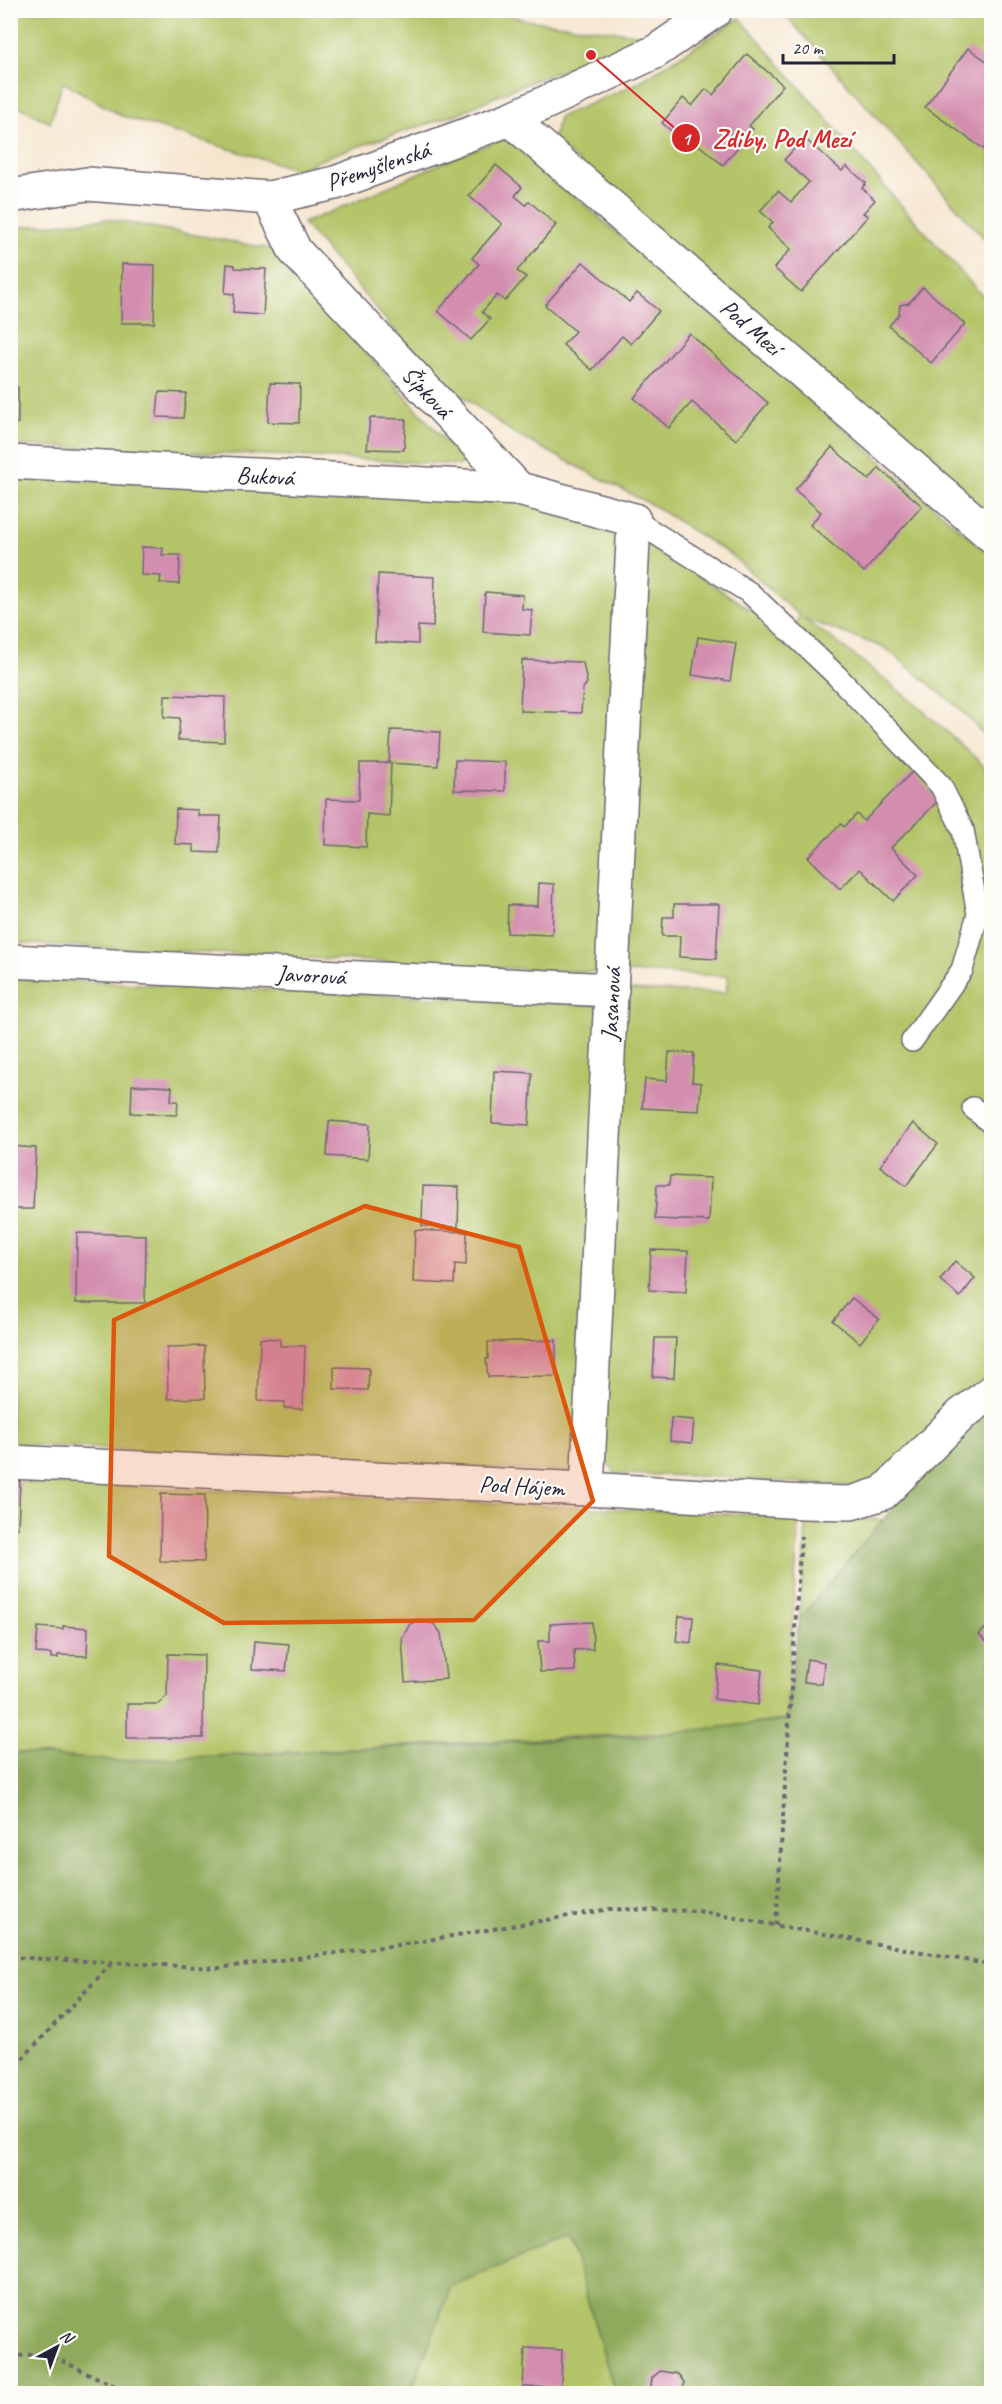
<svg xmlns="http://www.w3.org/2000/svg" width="1002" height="2404" viewBox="0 0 1002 2404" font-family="Caveat,sans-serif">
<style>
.green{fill:#b4c467;stroke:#6b7351;stroke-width:1.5}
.forest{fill:#8faa5c;stroke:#58664c;stroke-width:1.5}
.building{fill:#d38daf}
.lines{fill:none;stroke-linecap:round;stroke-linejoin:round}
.lane-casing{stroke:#6c666e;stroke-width:24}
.street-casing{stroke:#6c666e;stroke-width:36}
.path{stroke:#6c666e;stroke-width:4;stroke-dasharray:4.5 4.5;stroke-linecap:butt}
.lane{stroke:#fff;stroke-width:21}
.street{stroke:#fff;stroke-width:33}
.marked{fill:#de560e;fill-opacity:0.2;stroke:#de560e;stroke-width:4.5;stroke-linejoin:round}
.labels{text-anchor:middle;stroke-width:4.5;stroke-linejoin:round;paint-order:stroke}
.street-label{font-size:24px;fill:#22223b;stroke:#fdfcf7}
.leader{fill:none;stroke:#d62828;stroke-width:2}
.callout-dot{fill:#d62828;stroke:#fdfcf7;stroke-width:2}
.mark-label{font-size:18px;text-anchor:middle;font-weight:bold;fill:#fff}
.callout-label{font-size:26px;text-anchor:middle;font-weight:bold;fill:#d62828;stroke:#fdfcf7;stroke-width:4.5;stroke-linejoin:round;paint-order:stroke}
</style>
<rect width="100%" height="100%" fill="#fdfcf7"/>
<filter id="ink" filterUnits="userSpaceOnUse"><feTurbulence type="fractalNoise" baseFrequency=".0167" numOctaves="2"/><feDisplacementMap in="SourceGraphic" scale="12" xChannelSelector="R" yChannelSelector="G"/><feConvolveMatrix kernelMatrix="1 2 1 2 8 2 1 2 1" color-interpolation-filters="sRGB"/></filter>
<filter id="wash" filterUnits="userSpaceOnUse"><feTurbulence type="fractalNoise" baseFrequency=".008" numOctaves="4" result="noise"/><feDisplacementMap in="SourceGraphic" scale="24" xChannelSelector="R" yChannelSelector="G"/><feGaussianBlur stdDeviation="1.35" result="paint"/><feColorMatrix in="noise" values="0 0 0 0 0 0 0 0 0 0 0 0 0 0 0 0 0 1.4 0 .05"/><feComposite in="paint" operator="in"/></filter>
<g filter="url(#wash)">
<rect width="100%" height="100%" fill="#f6e5ce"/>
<g class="green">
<polygon points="492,10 526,20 652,36 517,87 457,114 332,155 298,170 122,116 63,82 50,123 11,102 10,11"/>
<polygon points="782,11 991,11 991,246"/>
<polygon points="740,18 899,203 991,306 991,518 553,140 559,117 636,84"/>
<path d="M507,138L991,556V743L960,709L885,648L803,618C870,665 933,716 991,773V1372L931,1428L900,1465L863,1487L700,1476L616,1474L598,1453L622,990L726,993L728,976L622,972L643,539L789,635L800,616L731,555L654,506L515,434L447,385L409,347L303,223C372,197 437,161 507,138Z"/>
<polygon points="107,219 272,249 286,262 462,460 461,465 318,457 11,445 11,228"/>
<polygon points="11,477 509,497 626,533 606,973 11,943"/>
<polygon points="10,978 604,1005 582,1473 11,1444"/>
<polygon points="10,1481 799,1517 786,1726 116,1761 11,1752"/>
<polygon points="807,1517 884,1520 799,1619"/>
<polygon points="569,2236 615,2393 410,2394 451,2286"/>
</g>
<polygon class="forest" points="991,1392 991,2393 615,2393 569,2237 451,2286 410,2393 11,2393 10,1752 116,1761 651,1735 786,1720 799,1619"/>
<g id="blocks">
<g class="building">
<polygon points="968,48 992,65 992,155 925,107"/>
<polygon points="747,54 783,85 749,126 753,129 723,165 694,141 690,147 662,123 683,98 692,106 706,89 713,95"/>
<polygon points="804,138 842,171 846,166 866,183 862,188 875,200 863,213 868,216 801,292 774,268 791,249 768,228 773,222 760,211 778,191 791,202 809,182 784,160"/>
<polygon points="496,165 522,187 515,196 526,205 529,201 556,225 517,271 526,277 505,301 497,295 482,312 490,319 471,340 438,311 479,264 472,258 502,224 469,196"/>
<polygon points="583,262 629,302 637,293 659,311 631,344 622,336 592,370 563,345 575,331 545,305"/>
<polygon points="122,264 155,265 154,323 121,323"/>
<polygon points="227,264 235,265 235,268 266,269 263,315 233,313 234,294 225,293"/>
<polygon points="923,287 965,324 931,363 889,326 899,314 900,305 909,303"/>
<polygon points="689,333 768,403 736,440 692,402 669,428 634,398"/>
<polygon points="270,383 300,384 299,423 268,422"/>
<rect x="10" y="387" width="8" height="36"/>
<polygon points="159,392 186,393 183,418 157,417"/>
<polygon points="370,418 406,419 404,450 367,449"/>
<polygon points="832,447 869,480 879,468 922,506 864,572 810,525 821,512 795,490"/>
<polygon points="142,547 163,548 162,555 180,555 179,584 160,583 161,576 141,575"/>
<polygon points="378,574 435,577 433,627 418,626 418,644 375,642"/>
<polygon points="485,592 523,595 522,609 532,610 530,635 483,632"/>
<polygon points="698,637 736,643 730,681 692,675"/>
<polygon points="522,660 583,662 587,683 583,688 581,713 520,711"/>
<polygon points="165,695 225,697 224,742 178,740 180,718 164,717"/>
<polygon points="391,730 440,732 438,766 389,763 391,764 389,816 367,814 366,847 325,845 326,799 359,800 360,763 389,763"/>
<polygon points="455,760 505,762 505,791 454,790"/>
<polygon points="912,772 939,800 891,848 918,875 893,901 860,869 840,889 808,857 841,824 844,827 857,814 864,821"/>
<polygon points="10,780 16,780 15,812 10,812"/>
<polygon points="176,809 198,810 198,816 221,816 219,853 194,852 194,845 175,844"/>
<polygon points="539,883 554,884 552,935 507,933 508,905 538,906"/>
<polygon points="674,904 719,904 716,959 679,957 680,936 662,936 663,917 674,917"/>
<polygon points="669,1052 694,1053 692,1082 701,1083 699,1111 642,1108 645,1079 667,1081"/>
<polygon points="494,1071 532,1073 529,1125 492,1123"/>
<polygon points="132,1085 172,1087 171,1101 178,1101 177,1115 131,1113"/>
<polygon points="329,1121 370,1124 368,1159 327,1156"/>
<polygon points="913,1123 938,1144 906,1186 880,1166"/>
<polygon points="10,1146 36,1148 33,1209 10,1209"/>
<polygon points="670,1176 711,1178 709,1221 655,1219 657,1185 669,1185"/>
<polygon points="423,1186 459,1187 458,1227 422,1226"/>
<polygon points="415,1230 467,1232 466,1265 455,1264 454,1284 413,1282"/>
<polygon points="77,1233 146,1235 145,1303 76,1303"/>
<polygon points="651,1250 688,1251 686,1292 649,1290"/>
<polygon points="955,1261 975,1278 960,1297 940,1280"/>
<polygon points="852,1298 879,1319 860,1343 833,1321"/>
<polygon points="260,1338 280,1339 280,1346 305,1346 303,1409 284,1408 285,1402 258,1401"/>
<polygon points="655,1338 676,1338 674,1378 653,1377"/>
<polygon points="556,1340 556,1376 488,1377 486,1359 488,1359 488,1342"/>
<polygon points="204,1346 205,1398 168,1399 167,1347"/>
<polygon points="334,1367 369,1368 368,1390 334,1389"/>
<polygon points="671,1418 694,1420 692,1443 670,1441"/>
<polygon points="10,1481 20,1481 18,1528 10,1528"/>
<polygon points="161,1494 205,1495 204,1562 160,1561"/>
<polygon points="679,1616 693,1617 691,1643 676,1641"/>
<polygon points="420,1620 434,1624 441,1633 446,1679 405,1682 402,1639 410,1624"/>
<polygon points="992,1621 992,1647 979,1635"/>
<polygon points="592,1622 593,1649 574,1650 575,1671 540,1672 538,1641 550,1641 550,1624"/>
<polygon points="63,1626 88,1628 87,1656 58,1655 58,1658 51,1658 51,1654 36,1653 38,1627 63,1629"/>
<polygon points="254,1641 289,1644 286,1671 252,1669"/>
<polygon points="168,1654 204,1655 203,1738 127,1738 127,1704 158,1704 167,1696"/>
<polygon points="807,1659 824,1662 822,1684 804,1682"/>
<polygon points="718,1665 762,1670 758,1705 714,1699"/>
<polygon points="525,2348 562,2350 561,2387 523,2387"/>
<polygon points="660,2371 678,2374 684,2382 683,2394 650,2394 652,2378"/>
</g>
</g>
</g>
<g filter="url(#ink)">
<use href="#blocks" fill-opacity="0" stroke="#6c666e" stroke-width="1.5"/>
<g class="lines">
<defs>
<g id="lane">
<polyline points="634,520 750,593 836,675 941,786 963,830 978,914 962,970 912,1041"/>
<polyline points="973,1108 992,1124"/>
</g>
<g id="street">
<polyline points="510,119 992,536"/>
<polyline points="10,196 87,184 269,198 335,183 510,119 655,52 716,10"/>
<polyline points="269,198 295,251 519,489 634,520 587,1489"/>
<polyline points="10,462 519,489"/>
<polyline points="10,961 612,990"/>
<polyline points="10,1462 587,1489 804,1502 851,1503 883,1493 962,1414 992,1392"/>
</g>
</defs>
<use href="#lane" class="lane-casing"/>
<use href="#street" class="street-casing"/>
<g class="path">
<polyline points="776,1925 801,1536"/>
<polyline points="10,1957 219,1968 405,1944 610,1909 698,1911 992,1965"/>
<polyline points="10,2072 112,1963"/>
<polyline points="10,2357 45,2353 132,2394"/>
</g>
<use href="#lane" class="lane"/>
<use href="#street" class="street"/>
</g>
</g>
<path class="marked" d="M365,1206L519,1247L593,1501L474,1620L224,1623L109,1556L114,1320Z"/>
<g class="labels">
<g class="street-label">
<text transform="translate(378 166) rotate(-19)" y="8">Přemyšlenská</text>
<text transform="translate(751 327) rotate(41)" y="8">Pod Mezí</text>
<text transform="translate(427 392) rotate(47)" y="8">Šípková</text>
<text transform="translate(265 476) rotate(3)" y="8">Buková</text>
<text transform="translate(311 975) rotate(3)" y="8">Javorová</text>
<text transform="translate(611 1004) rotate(-87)" y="8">Jasanová</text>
<text transform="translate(522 1486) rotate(3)" y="8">Pod Hájem</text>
</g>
</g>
<path class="leader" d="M591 55L686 138"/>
<g class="callout-dot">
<circle cx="591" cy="55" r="6"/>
<circle cx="686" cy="138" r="15"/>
</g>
<g class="mark-label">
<text x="686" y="145">1</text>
</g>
<g class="callout-label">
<text x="782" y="147">Zdiby, Pod Mezí</text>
</g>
<rect width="1002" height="2404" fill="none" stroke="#fdfcf7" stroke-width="36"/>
<g transform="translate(57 2347) rotate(41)" stroke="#fdfcf7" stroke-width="4.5" paint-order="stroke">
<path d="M0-4.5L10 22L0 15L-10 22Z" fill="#22223b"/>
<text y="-9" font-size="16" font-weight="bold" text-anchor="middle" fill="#22223b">N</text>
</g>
<path d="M783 54v9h111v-9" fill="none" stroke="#22223b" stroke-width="3"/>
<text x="792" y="54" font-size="18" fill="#22223b" stroke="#fdfcf7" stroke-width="4.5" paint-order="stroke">20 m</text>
</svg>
